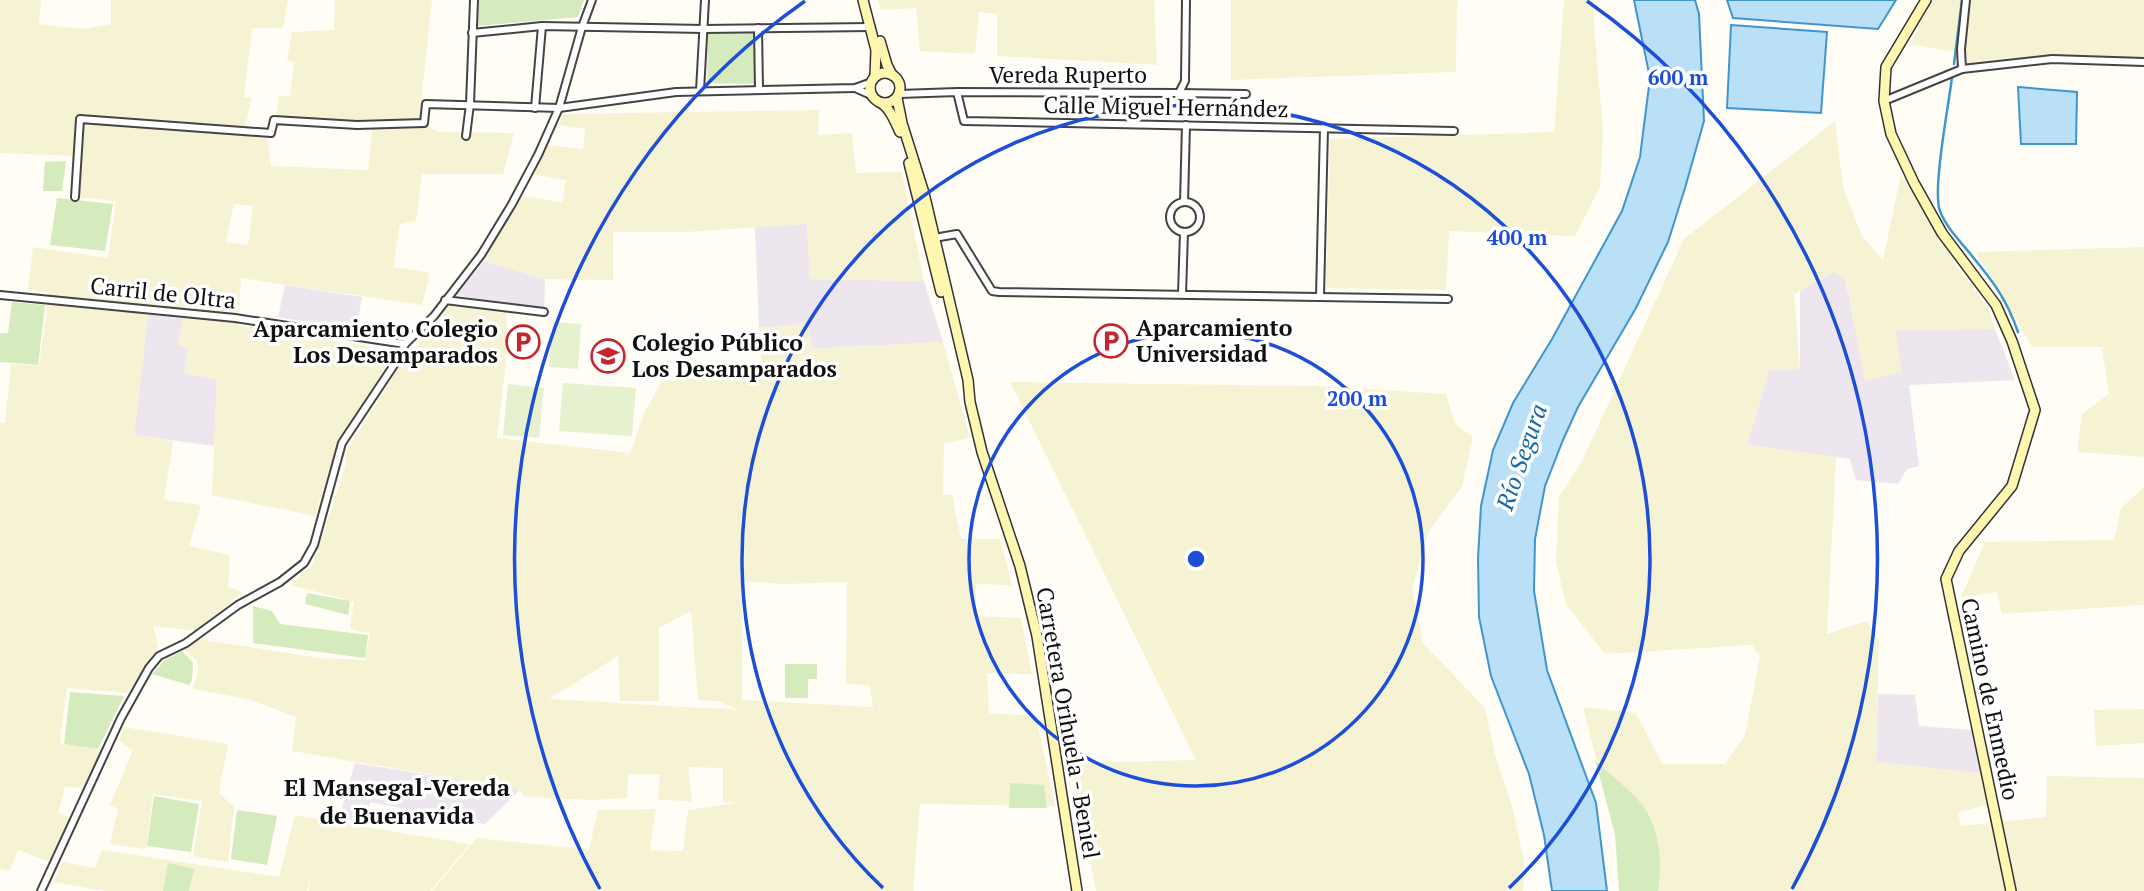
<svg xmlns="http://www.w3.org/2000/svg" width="2144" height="891" viewBox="0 0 2144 891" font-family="'PT Serif',serif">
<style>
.industrial{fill:#eee6ef}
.farmland{fill:#f6f3d4;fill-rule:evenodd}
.green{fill:#d5ebbd}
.pitch{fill:#e6f2cf}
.water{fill:#b9e0f7;stroke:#3f96cf;stroke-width:2}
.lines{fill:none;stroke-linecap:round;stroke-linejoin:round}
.stream{stroke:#3f96cf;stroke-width:2.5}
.minor-casing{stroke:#444;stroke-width:10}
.secondary-casing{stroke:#333;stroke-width:12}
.minor{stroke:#fff;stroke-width:6}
.secondary{stroke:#fff6b0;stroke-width:9}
.ring{fill:none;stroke:#1d4ed8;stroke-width:3.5}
.labels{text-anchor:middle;stroke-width:7;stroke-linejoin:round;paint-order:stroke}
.street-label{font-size:23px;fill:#111;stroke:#fff}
.poi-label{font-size:23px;font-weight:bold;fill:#111;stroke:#fff;text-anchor:start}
.water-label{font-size:24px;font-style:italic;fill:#1768a6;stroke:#fff}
.neighbourhood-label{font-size:24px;font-weight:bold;fill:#111;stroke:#fff}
.centre{fill:#1d4ed8;stroke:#fff;stroke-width:3.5}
.ring-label{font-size:21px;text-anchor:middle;font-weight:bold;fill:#1d4ed8;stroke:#fff;stroke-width:7;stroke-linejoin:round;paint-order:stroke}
</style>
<rect width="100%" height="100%" fill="#fffdf5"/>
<g class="industrial">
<polygon points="807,224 811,279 924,281 943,342 812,349 807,324 759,328 755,227"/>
<polygon points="484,261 545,279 544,311 456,295"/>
<polygon points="1833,272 1845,278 1866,381 1895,330 1995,329 2015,380 1909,385 1919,466 1907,469 1898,484 1856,480 1850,459 1747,445 1769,370 1800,369 1800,290"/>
<polygon points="285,285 362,297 356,331 278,317"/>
<polygon points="148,314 183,319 178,344 189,348 217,380 214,446 134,435"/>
<polygon points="1878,694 1915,695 1919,726 1972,730 1983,774 1876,762"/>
<polygon points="355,763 520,790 485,824 370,802 366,822 339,819"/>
</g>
<g class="farmland">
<path d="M0,0H41L39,24L84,29L111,24V0H288L283,28H252L244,97H252L245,127L268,140L271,166L368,170L373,121L276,116L279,96H290L294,62L287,60L292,32L334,30L335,0H432L419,121L438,132L514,133L503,174H422L416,221L400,224L393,267L430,273L422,305L241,278L238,325L396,351L338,442L315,516L212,495L217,380L184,373L188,348L178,345L183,318L148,314L134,435L173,441L164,500L201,505L189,546L230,555L228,587L243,592L196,631L153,626L158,647L128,693L67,688L60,743L102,750L86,788L65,787L58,813L70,818L52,863L18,850L10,871L0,869V423H5L11,364L39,366L49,293L28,289L33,247L108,258L116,201L74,197L76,156L0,153ZM234,204L253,206L248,245L226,242Z"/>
<polygon points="878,0 1154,0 1157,65 997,56 997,14 979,12 975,54 920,51 916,8 881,10"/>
<polygon points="1231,0 1457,0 1456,72 1231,80"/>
<polygon points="1564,0 1592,0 1603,131 1600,187 1575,236 1449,231 1446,290 1326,288 1330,139 1554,132"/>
<polygon points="1933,0 2144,0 2144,58 2051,55 1978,62 1967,66 1967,54 1910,44"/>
<polygon points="819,110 818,135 852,133 856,173 902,172 924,281 810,279 807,224 687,232 613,232 613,280 545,279 484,261 519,196 562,202 566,180 531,174 547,145 583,149 585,129 558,125 564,114"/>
<polygon points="1835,121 1843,187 1862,236 1883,260 1901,175 1956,265 1988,307 1995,329 1895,330 1902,372 1865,381 1846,279 1833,272 1794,294 1800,369 1769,370 1747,445 1836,457 1827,634 1867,621 1879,641 1876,762 1983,774 1988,805 1958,812 1961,826 2046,817 2047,776 2144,778 2144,891 1658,891 1660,879 1658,845 1654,828 1643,806 1597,762 1583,707 1636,713 1662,764 1725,764 1745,735 1760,657 1752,645 1605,654 1566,604 1556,562 1559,497 1582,461 1684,239"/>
<polygon points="2144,247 2144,457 2077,452 2082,414 2109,394 2102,347 2032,347 1976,252"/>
<path d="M445,306L507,313L505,371L497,438L630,453L646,409L662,381L762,374L759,328L807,324L812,349L943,342L970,438L944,443L943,495H952L961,539H1000L1012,585L976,584V616L1021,618L1032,674L987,673L989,713L1036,716L1055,806L920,804L913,891H432L477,838L589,850L598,810L656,809L650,850L683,851L688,810L737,803L723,802V768L688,767L692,801L658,800L660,775L628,774L627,798L592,800L525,797L520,790L292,751L296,717L247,699L193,689L198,670L197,660L183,649L199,639L319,658L365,660L370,633L350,629L354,602L291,585L313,564L345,468L347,450L401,364L432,329ZM742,581L782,584L847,582L846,683L870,686L873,707L742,700ZM691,611L698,700L718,701L739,710L549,699L618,656L620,701H659V628Z"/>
<polygon points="1010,382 1317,386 1446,394 1455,424 1473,437 1462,486 1428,533 1412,589 1423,643 1485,708 1495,754 1513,810 1524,861 1523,891 1096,891 1080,806 1067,763 1196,760"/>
<polygon points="2144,487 2144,605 2002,614 1997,592 1961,597 1985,542 2114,540 2121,508"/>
<polygon points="2144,709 2144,743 2096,746 2094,710"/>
<polygon points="123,727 228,744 219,793 234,807 228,862 193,856 202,801 153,794 146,849 110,844 118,809 110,805 133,750 119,741"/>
<polygon points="295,815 470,844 430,891 309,891 311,879 307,891 104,891 54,882 63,862 95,868 102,850 279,877"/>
</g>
<g class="green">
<polygon points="479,0 584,0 578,17 478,26"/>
<polygon points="708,31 755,31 755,84 707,83"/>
<polygon points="66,161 62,191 43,191 45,162"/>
<polygon points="57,198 113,204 105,251 50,245"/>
<polygon points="12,302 45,305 38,365 0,362 0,333 8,333"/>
<polygon points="307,593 350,601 348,615 305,604"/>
<polygon points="253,606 272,611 280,624 368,635 365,658 253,643"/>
<polygon points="182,651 193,663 192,680 189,685 152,674 165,660"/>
<polygon points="785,664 817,664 817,679 808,679 808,698 785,698"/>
<polygon points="70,692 124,696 98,749 64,744"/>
<path d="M1595,760C1610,775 1630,789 1643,806C1660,829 1663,864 1658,891H1619L1615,834Z"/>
<polygon points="1010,783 1044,785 1047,808 1009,808"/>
<polygon points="154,796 199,804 191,852 147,846"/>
<polygon points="237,810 277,816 267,865 231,859"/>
<polygon points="168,863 194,869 189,891 163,891"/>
</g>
<g class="pitch">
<polygon points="553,322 581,324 578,369 549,367"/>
<polygon points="563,383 636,388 632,436 559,431"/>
<polygon points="508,384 544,388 539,438 503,435"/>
</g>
<g class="water">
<polygon points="1634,0 1695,0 1699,14 1704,121 1685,188 1668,242 1636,308 1578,407 1563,440 1545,486 1535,539 1534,591 1547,670 1596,803 1607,891 1552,891 1544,835 1529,774 1491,676 1479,617 1478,558 1481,506 1493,450 1513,403 1552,339 1622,211 1640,157 1650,78"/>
<polygon points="1727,0 1896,0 1878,29 1733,18"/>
<polygon points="1731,25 1827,32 1821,113 1727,108"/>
<polygon points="2018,87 2077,92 2076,144 2021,144"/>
</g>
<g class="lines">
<g class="stream">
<polyline points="1954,64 1962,0"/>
<path d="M1952,77C1949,104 1932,190 1940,211C1945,225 1958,239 1968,251C1991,279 2006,297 2018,332"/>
</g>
<defs>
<g id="minor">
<polyline points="758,28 759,89"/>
<polyline points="472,33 542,26 704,29 871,27"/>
<polyline points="1962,69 1961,49 1966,0"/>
<polyline points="855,88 873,96"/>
<polyline points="700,91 705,0"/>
<polyline points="957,92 964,121 1454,131"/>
<polyline points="1179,93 1246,94"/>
<polyline points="899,94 957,92 1179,93 1185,81 1186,0"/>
<polyline points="1884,101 1962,69 2052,59 2144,62"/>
<polyline points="535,108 542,26"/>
<polyline points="466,136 470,104 474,0"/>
<polyline points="75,197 80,119 271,133 274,120 357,125 424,123 426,104 559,108 676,92 855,88 872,82"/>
<polyline points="1184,202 1186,125"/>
<circle cx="1185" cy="217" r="15"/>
<polyline points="934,238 957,234 992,291 999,292 1448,299"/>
<polyline points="1182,294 1184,232"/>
<polyline points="0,295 235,318 405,344"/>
<polyline points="1320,296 1324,128"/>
<polyline points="445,300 544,312"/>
<polyline points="41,891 121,718 149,668 159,656 186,643 238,605 280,582 304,563 314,545 342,443 396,362 405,344 434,316 481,255 512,204 538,155 559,108 582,27 592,0"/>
</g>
<g id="secondary">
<polyline points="863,0 876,50 875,77"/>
<polyline points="1926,0 1886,67 1884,101 1891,134 1914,183 1942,233 1996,305 2012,341 2035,410 2012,486 1959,551 1946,579 2011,891"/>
<polyline points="880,41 887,65 892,75"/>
<circle cx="885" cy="88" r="15"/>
<polyline points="897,98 902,123 924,193 968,380 970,402 982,452 1020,566 1037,636 1077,891"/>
<path d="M879,102C890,107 895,122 900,132"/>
<polyline points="909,163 941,292"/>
</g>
</defs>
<use href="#minor" class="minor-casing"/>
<use href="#secondary" class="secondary-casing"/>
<use href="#minor" class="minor"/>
<use href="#secondary" class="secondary"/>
</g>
<g class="ring">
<circle cx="1196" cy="559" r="227"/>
<path d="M883 888A454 454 0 1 1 1509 888"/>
<path d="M600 889A681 681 0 0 1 805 1M1587 1A681 681 0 0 1 1792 889"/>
</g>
<defs>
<symbol id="parking-ring" viewBox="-11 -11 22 22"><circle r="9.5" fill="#fff" stroke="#c4262e" stroke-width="1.5"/><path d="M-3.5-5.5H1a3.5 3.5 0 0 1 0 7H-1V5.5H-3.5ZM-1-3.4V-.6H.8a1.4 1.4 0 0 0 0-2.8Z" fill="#c4262e"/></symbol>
<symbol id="school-ring" viewBox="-11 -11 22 22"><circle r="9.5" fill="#fff" stroke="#c4262e" stroke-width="1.5"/><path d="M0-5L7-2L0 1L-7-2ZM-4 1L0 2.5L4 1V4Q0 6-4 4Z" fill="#c4262e"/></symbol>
</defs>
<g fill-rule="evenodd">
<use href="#parking-ring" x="1092" y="322" width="38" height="38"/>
<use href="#parking-ring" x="504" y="323" width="38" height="38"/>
<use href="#school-ring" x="589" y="337" width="38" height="38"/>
</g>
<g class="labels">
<g class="street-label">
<text x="1068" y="83">Vereda Ruperto</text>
<text transform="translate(1166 107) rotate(1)" y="8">Calle Miguel Hernández</text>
<text transform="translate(163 293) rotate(6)" y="8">Carril de Oltra</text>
<text transform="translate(1990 699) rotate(78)" y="8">Camino de Enmedio</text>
<text transform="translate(1068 723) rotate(80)" y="8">Carretera Orihuela - Beniel</text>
</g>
<g class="poi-label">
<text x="1136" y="336">Aparcamiento<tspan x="1136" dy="26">Universidad</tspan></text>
<text x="498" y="337" text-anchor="end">Aparcamiento Colegio<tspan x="498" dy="26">Los Desamparados</tspan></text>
<text x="632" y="351">Colegio Público<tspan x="632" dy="26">Los Desamparados</tspan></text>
</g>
<g class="water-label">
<text transform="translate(1522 457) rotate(-71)" y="8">Río Segura</text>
</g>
<g class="neighbourhood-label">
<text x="397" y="796">El Mansegal-Vereda<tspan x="397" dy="28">de Buenavida</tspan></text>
</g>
</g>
<circle cx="1196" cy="559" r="10" class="centre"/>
<g class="ring-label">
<text x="1678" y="85">600 m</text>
<text x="1517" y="245">400 m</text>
<text x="1357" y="406">200 m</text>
</g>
</svg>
